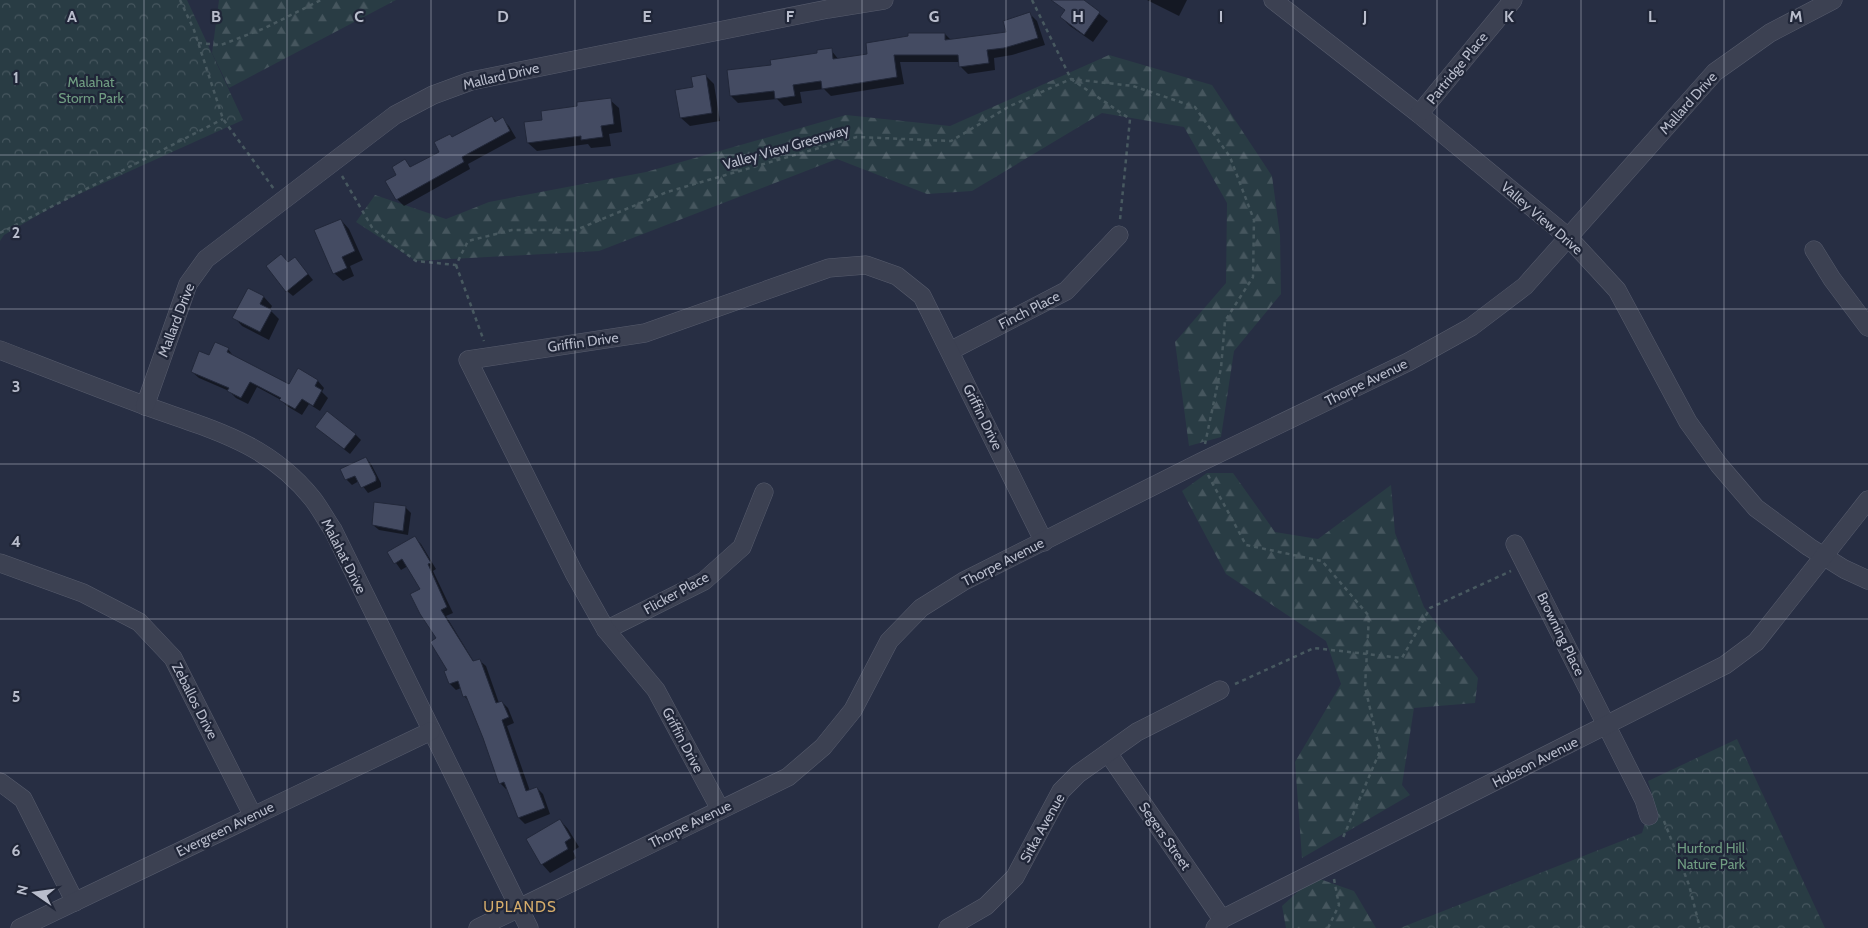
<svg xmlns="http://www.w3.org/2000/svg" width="1868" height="928" viewBox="0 0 1868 928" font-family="Cabin,sans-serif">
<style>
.forest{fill:url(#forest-firs)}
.park{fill:url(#park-crowns)}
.shadow{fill:#0007}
.building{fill:#444b62;stroke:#22283a}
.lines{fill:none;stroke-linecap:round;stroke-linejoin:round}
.minor-casing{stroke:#575c6d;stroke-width:19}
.path{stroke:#485960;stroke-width:2.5;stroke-dasharray:4 4;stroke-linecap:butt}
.minor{stroke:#3c4152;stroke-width:18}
.grid{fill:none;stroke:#b9bdcc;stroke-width:1;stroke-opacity:0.55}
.labels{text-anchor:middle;stroke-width:4.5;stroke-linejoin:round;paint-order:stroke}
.street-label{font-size:14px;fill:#b9bdcc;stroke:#202638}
.park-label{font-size:14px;fill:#709d82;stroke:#202638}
.neighbourhood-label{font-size:15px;letter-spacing:1px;fill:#d5ac6b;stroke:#202638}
.grid-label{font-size:16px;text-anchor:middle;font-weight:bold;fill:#b9bdcc;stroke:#202638;stroke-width:4.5;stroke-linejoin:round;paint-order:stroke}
</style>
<defs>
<pattern id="forest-firs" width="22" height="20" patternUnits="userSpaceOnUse" patternTransform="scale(1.25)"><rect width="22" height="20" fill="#293c44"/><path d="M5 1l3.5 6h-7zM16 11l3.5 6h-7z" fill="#46565e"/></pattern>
<pattern id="park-crowns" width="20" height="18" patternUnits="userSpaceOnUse" patternTransform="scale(1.25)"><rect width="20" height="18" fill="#293c44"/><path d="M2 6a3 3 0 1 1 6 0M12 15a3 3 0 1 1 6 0" fill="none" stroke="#46565e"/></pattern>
</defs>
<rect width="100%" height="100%" fill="#272e43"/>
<g class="forest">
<polygon points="219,0 396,0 229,88 212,53"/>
<polygon points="1109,55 1212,85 1272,176 1280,235 1281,294 1234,351 1221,437 1189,446 1175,342 1226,283 1227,203 1184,127 1102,113 972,191 927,194 837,159 599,251 416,261 356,222 375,195 446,219 489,202 646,172 846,115 950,126"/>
<polygon points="1207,473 1233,473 1275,532 1318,539 1391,485 1395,533 1424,607 1478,678 1475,703 1414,708 1402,785 1410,795 1302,858 1295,762 1341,684 1326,641 1226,574 1182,491"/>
<polygon points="1314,877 1354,891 1376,928 1286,928 1282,906"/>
</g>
<g class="park">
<polygon points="0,0 187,0 243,120 57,204 4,235 0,241"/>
<polygon points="1737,739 1825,928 1400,928 1642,833 1653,798 1648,781"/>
</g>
<g class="shadow">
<polygon points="1064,0 1082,0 1108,21 1093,42 1070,26 1061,17 1066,11 1060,5"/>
<polygon points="1147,0 1187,0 1179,16"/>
<polygon points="1030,14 1037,21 1045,45 1012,55 994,58 995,70 968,74 961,67 960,62 900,62 904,84 831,96 824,89 800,92 802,103 784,106 777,99 738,103 731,96 772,66 818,55 831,50 839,60 869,55 945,34 952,41 1008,33"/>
<polygon points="705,75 714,84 720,121 690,126 681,118"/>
<polygon points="610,100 619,108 622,132 609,134 611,146 591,148 588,144 537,151 528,143 543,121 578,107"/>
<polygon points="492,117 497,122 502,119 509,126 516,138 468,164 470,169 404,206 397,199 398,175 405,161 412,168 441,153 453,138"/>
<polygon points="341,220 349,229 363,260 350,266 354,276 343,281 334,273"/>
<polygon points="289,264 300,264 313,280 293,296 287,291"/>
<polygon points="249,289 264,297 272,306 270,310 279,319 269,340 242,326 234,317"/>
<polygon points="228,349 234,357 289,386 299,370 318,381 324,388 322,392 328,398 320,411 309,404 302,415 287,406 281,400 257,387 248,404 236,398 229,391 199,378 192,372 210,357"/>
<polygon points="322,432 355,434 361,440 350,454"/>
<polygon points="366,458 371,464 381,483 381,487 368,493 359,481 352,485 346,479"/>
<polygon points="405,507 411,513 408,535 379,530 373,525"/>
<polygon points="414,537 421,544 436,569 433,571 453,613 446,616 474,662 479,660 486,666 499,703 502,702 508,708 514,723 507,726 530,791 537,788 543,794 550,814 525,824 519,818 508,788 506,789 500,783 469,701 464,696 461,688 456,690 450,684 446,672 449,671 422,590 408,566 401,570 389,553"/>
<polygon points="560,820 568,829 579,847 573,851 576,858 550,873 542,864"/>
</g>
<g class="building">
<polygon points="1051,0 1084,0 1100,12 1084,35 1060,17 1065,10"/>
<polygon points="1030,12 1038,38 1004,48 987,50 989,63 959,67 958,55 894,55 897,77 822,89 821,81 793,85 795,96 775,99 774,91 730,96 727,70 771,65 770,60 817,53 817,50 832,48 833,59 867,54 866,43 908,36 908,33 945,33 945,40 1006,32 1003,21"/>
<polygon points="706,74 712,113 680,118 675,90 693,87 691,77"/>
<polygon points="611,98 614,124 601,126 603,137 581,140 581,136 527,143 524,122 542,120 541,111 577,106 577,102"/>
<polygon points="492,116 495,122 503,117 510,131 462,157 464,162 396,200 385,181 396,175 392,167 405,159 410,167 439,152 434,142 450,134 452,137"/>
<polygon points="341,219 355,251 342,257 347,268 333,274 314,230"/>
<polygon points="281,254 288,262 295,257 308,274 286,292 266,266"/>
<polygon points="248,288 264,296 260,304 272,310 260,332 232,318"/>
<polygon points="215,342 229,348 227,352 289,384 298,368 318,380 315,386 322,390 313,406 302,399 295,409 279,400 281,398 250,382 241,398 227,391 229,388 191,372 199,351 209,355"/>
<polygon points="327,411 356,434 344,449 315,427"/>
<polygon points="366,457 376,477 376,481 361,488 355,476 345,480 340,469"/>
<polygon points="374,502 406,506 403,531 372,525"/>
<polygon points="415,536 431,563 428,564 447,607 441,610 473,661 480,659 496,703 502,701 509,717 502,720 526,791 537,787 545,808 518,818 504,782 499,784 483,738 466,696 463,697 458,681 449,684 444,671 447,670 430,642 436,638 420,614 410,594 420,589 402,559 394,564 387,552"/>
<polygon points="560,819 571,838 565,842 568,849 541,865 526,839"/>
</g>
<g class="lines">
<defs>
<g id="minor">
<polyline points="1273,0 1419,114 1568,237 1617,290 1688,422 1719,465 1756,508 1809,547 1844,569 1868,580"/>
<polyline points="1419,114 1513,0"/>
<polyline points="1814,250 1832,279 1868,327"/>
<path d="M0,350C49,369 97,388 146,406C210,429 267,442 312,498C320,508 326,520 333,530L529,928"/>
<polyline points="950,351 1066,291 1119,235"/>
<polyline points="145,406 188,284 206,259 395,115 433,95 471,81 828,9 884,0"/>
<polyline points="1515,544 1644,800 1649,816"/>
<polyline points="0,563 83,593 139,622 173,658 253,816"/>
<polyline points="606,630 704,581 742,547 764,492"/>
<polyline points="1108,753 1222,919"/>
<polyline points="0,782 23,799 75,902"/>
<polyline points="720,809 656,690 606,630 574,573 468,360 645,333 829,268 866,265 897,276 922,296 1044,542"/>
<polyline points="20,928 431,731"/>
<polyline points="478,928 788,777 823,747 853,710 889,641 921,608 964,581 1201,462 1408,362 1471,327 1525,286 1715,72 1770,33 1833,0"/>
<polyline points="948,928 986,906 1015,877 1061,791 1078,774 1137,732 1220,690"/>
<polyline points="1215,928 1222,919 1725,665 1756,642 1868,500"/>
</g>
</defs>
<use href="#minor" class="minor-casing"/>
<g class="path">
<polyline points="180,0 194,30 223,119 274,189"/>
<polyline points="1032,0 1071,79 1130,119 1120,220"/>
<polyline points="198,43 221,45 265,28 321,0"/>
<polyline points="342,176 373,229 416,261 456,265 468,241 512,230 576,230 667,192 857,137 951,141 1010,106 1071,79 1133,86 1195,107 1230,157 1254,220 1253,277 1225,321 1221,368 1205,444"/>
<polyline points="0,233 223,119"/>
<polyline points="456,265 484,341"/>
<polyline points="1208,475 1246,545 1322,561 1369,616 1365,687 1380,751 1342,840"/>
<polyline points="1235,684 1314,648 1402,658 1430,608 1511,571"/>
<polyline points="1664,821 1689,885 1700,928"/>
<polyline points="1328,928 1339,905 1334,879"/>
</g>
<use href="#minor" class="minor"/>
</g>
<path class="grid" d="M144,0V928M287,0V928M431,0V928M575,0V928M718,0V928M862,0V928M1006,0V928M1150,0V928M1293,0V928M1437,0V928M1581,0V928M1724,0V928M0,155H1868M0,309H1868M0,464H1868M0,619H1868M0,773H1868"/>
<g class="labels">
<g class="street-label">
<text transform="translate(1457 68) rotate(-51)" y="5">Partridge Place</text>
<text transform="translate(501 76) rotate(-13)" y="5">Mallard Drive</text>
<text transform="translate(1688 103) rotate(-48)" y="5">Mallard Drive</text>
<text transform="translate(786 147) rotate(-16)" y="5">Valley View Greenway</text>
<text transform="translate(1542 218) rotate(41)" y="5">Valley View Drive</text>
<text transform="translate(1029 310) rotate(-27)" y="5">Finch Place</text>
<text transform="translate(176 320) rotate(-69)" y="5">Mallard Drive</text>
<text transform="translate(583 342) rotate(-8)" y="5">Griffin Drive</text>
<text transform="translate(1366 382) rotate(-26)" y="5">Thorpe Avenue</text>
<text transform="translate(983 417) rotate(64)" y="5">Griffin Drive</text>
<text transform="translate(344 556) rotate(63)" y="5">Malahat Drive</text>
<text transform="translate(1003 562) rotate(-27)" y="5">Thorpe Avenue</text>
<text transform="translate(676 593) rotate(-29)" y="5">Flicker Place</text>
<text transform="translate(1561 634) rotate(64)" y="5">Browning Place</text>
<text transform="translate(195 701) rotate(63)" y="5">Zeballos Drive</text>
<text transform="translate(683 740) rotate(62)" y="5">Griffin Drive</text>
<text transform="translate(1535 762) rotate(-27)" y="5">Hobson Avenue</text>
<text transform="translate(690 824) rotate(-26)" y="5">Thorpe Avenue</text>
<text transform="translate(1042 828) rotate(-61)" y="5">Sitka Avenue</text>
<text transform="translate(225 829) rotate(-26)" y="5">Evergreen Avenue</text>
<text transform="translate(1165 836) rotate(55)" y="5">Segers Street</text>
</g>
<g class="park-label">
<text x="91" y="87">Malahat<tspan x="91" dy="16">Storm Park</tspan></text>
<text x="1711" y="853">Hurford Hill<tspan x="1711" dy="16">Nature Park</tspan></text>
</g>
<g class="neighbourhood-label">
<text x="520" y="912">UPLANDS</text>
</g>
</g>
<g class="grid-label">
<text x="72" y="22">A</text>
<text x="216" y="22">B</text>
<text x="359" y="22">C</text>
<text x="503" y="22">D</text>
<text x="647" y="22">E</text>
<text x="790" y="22">F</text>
<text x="934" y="22">G</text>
<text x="1078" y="22">H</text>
<text x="1221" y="22">I</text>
<text x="1365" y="22">J</text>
<text x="1509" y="22">K</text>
<text x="1652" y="22">L</text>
<text x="1796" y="22">M</text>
<text x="16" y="83">1</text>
<text x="16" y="238">2</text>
<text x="16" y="392">3</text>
<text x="16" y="547">4</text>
<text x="16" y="702">5</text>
<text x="16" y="856">6</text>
</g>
<g transform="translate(35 893) rotate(283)" stroke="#202638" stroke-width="4" paint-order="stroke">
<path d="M0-4L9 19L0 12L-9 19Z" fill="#b9bdcc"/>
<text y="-8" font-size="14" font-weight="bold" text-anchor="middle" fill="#b9bdcc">N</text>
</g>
</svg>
